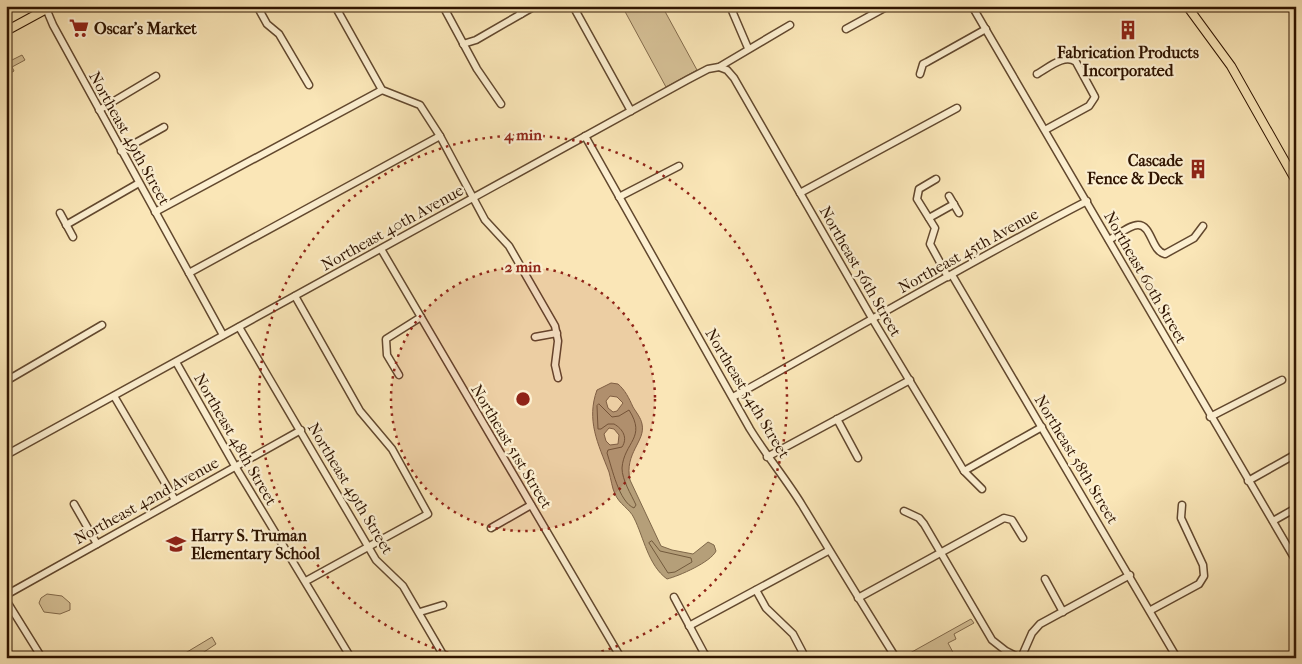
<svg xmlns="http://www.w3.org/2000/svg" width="1302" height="664" viewBox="0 0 1302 664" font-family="'IM FELL French Canon',serif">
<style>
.green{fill:#d7c298;stroke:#836b4c}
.water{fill:#b59f79;stroke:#7f6749;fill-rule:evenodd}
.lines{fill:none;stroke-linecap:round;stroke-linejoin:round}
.shore{stroke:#725a3c;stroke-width:1}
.minor-casing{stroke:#62482e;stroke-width:9}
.major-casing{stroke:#2f1400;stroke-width:10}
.minor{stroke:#fcefd0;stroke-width:6}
.major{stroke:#fae6b7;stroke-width:8}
.ring{fill:none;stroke:#8f2418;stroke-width:2.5;stroke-dasharray:2.5 5}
.labels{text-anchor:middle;stroke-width:4.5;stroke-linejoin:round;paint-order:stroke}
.poi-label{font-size:16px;font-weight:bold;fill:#2f1400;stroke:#fcefd0;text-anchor:start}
.street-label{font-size:16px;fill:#2f1400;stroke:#fcefd0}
.centre{fill:#8f2418;stroke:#fcefd0;stroke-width:2.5}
.ring-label{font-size:15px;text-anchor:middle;font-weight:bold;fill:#8f2418;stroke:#fcefd0;stroke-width:4.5;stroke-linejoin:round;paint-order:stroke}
</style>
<rect width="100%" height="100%" fill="#fae6b7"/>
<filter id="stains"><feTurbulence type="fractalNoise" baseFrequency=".004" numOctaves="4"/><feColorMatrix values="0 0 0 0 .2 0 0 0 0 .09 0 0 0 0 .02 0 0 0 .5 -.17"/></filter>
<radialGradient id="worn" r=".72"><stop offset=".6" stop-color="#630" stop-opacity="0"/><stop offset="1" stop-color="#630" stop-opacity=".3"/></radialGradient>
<g class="green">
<polygon points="622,6 662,6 697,70 666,87"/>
<polygon points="6,55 10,61 22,55 25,60 12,67 14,71 9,74 6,69"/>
<polygon points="47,594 62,596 70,603 70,610 60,614 44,612 39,603 41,598"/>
<polygon points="971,619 974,623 954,634 956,639 948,643 956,658 901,658"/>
<polygon points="212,637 216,644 195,658 177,658"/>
</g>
<path class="water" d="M611,383L618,384C625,390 629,398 633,407C636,412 641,418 642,424C646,441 624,453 630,480L661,546L672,550L693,554L708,542L714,545L716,551C711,562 679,576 667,579C648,565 644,538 634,518C630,509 619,504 615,494C612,488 611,479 609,472C598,444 586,420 597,390ZM610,396L617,397L623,403L617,411L613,412L608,408L606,401ZM609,428L614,429L619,435L618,444L610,445L606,441L604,434Z"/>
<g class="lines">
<g class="shore">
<path d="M599,404L612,417L619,416L629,410C647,438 624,442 622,468C622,480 631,494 636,505L634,508C619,502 612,468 607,453L608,450L622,447C628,438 623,429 614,424H608L601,429H598L597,406Z"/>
<polygon points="652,541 660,551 691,558 692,562 675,572 668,573 649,543"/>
</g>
<defs>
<g id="minor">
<polyline points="45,6 53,25 223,335"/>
<polyline points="257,6 267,24 279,34 309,85"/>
<polyline points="335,6 382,90 420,105 440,136 485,220 509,246 555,326 558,341 555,365 558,378"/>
<polyline points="443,6 477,69 501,104"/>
<polyline points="517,6 521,14"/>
<polyline points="573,6 631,111"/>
<polyline points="730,6 748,48"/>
<polyline points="972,6 1296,561"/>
<polyline points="733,10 740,6"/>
<polyline points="846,29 888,6"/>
<polyline points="463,44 476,40 535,6"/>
<polyline points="719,67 727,70 734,78 873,320 964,471 982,489"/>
<polyline points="920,74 923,64 927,62 986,29"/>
<path d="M1037,74C1048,68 1065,53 1076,62L1095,97L1089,106L1045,130"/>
<polyline points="99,110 156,76"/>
<path d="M585,136L750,429C766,455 786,479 802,505C833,556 864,607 896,658"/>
<polyline points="121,151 164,127"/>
<polyline points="936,179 919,189 917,199 935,228 930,244 948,277"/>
<polyline points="800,193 957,108"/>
<polyline points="949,196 959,213"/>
<polyline points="619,197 679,166"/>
<polyline points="155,212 382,90"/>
<polyline points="60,213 73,237"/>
<polyline points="929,218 954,204"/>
<polyline points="66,225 139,183"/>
<path d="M1109,240C1117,236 1129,225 1138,225C1152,225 1151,251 1165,254L1194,238L1203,226"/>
<polyline points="381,249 621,658"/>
<polyline points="189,273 440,136"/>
<polyline points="952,275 1177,658"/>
<polyline points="295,296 360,411 392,449 428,514 306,581"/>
<polyline points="239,327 376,560 403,586 445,658"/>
<polyline points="535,337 557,333"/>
<polyline points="176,362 235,466 351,658"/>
<polyline points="399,375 387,355 386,339 421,317"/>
<polyline points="6,381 102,325"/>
<polyline points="114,396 175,500"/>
<path d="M733,397C851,332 967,263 1087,201"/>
<polyline points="1210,417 1282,380"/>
<polyline points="837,419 858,458"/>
<polyline points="6,455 687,80 708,69 719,67 790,25"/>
<polyline points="767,457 910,380"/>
<polyline points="964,471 1042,427"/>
<polyline points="1248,481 1296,454"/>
<polyline points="74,504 97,544"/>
<polyline points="904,511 919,518 924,524 992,640 1006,651 1020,658"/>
<polyline points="1273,521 1296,508"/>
<polyline points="491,528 531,505"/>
<polyline points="1045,579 1063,612"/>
<polyline points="756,590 766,608 793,634 803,653"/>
<polyline points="6,595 301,430"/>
<polyline points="674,597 704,653 707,657 713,658"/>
<polyline points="858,598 1004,518 1012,520 1023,538"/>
<polyline points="6,600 42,658"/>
<polyline points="1151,610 1199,584 1204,576 1203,565 1181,518 1182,505"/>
<polyline points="420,612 443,605"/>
<polyline points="689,626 828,551"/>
<polyline points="1021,658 1032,633 1040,624 1130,575"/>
</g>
<g id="major">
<polyline points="1187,6 1231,66 1296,181"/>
<polyline points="6,31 52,6"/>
</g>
</defs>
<use href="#minor" class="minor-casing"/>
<use href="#major" class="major-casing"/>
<use href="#minor" class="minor"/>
<use href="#major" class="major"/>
</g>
<circle cx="523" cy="399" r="132" fill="#8f2418" fill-opacity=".12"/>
<g class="ring">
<circle cx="523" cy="399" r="132"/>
<path d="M470 658A264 264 0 1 1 576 658"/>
</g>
<defs>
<symbol id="supermarket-bare" viewBox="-9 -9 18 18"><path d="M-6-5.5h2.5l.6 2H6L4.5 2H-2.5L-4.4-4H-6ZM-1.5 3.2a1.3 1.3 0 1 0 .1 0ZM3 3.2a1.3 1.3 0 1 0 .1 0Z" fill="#8f2418" stroke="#fcefd0" stroke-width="2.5" paint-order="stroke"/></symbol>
<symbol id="building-bare" viewBox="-9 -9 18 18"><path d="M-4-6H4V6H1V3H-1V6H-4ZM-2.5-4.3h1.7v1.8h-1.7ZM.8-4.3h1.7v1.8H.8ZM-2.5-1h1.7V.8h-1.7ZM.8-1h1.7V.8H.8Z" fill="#8f2418" stroke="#fcefd0" stroke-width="2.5" paint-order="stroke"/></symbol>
<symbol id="school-bare" viewBox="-9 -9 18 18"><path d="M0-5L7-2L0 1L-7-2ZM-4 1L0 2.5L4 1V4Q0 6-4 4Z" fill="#8f2418" stroke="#fcefd0" stroke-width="2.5" paint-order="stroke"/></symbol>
</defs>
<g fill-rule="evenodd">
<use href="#supermarket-bare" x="65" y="14" width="28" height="28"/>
<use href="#building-bare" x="1114" y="16" width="28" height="28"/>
<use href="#building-bare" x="1184" y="155" width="28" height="28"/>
<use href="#school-bare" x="162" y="530" width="28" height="28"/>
</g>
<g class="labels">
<g class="poi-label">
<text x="94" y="34">Oscar's Market</text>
<text x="1128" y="58" text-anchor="middle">Fabrication Products<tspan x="1128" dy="18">Incorporated</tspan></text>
<text x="1183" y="166" text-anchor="end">Cascade<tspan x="1183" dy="18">Fence &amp; Deck</tspan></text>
<text x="191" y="541">Harry S. Truman<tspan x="191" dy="18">Elementary School</tspan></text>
</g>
<g class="street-label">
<text transform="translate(130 138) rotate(61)" y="6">Northeast 49th Street</text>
<text transform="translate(392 227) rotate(-29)" y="6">Northeast 40th Avenue</text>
<text transform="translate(968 250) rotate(-29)" y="6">Northeast 45th Avenue</text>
<text transform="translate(861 271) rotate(60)" y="6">Northeast 56th Street</text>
<text transform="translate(1146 277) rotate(60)" y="6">Northeast 60th Street</text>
<text transform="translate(748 393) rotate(59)" y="6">Northeast 54th Street</text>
<text transform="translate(236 439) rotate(60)" y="6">Northeast 48th Street</text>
<text transform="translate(512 446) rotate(59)" y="6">Northeast 51st Street</text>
<text transform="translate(1077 459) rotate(59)" y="6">Northeast 58th Street</text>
<text transform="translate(351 488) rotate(59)" y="6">Northeast 49th Street</text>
<text transform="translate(146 500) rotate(-29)" y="6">Northeast 42nd Avenue</text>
</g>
</g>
<circle cx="523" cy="399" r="8" class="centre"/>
<g class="ring-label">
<text x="523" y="140">4 min</text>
<text x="523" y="272">2 min</text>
</g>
<rect width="1302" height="664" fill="none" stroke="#fae6b7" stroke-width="25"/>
<rect x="8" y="8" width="1287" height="649" fill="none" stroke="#2f1400" stroke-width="2.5"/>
<rect x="12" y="12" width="1277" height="639" fill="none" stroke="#2f1400"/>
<rect width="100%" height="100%" filter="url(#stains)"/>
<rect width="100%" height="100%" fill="url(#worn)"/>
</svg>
